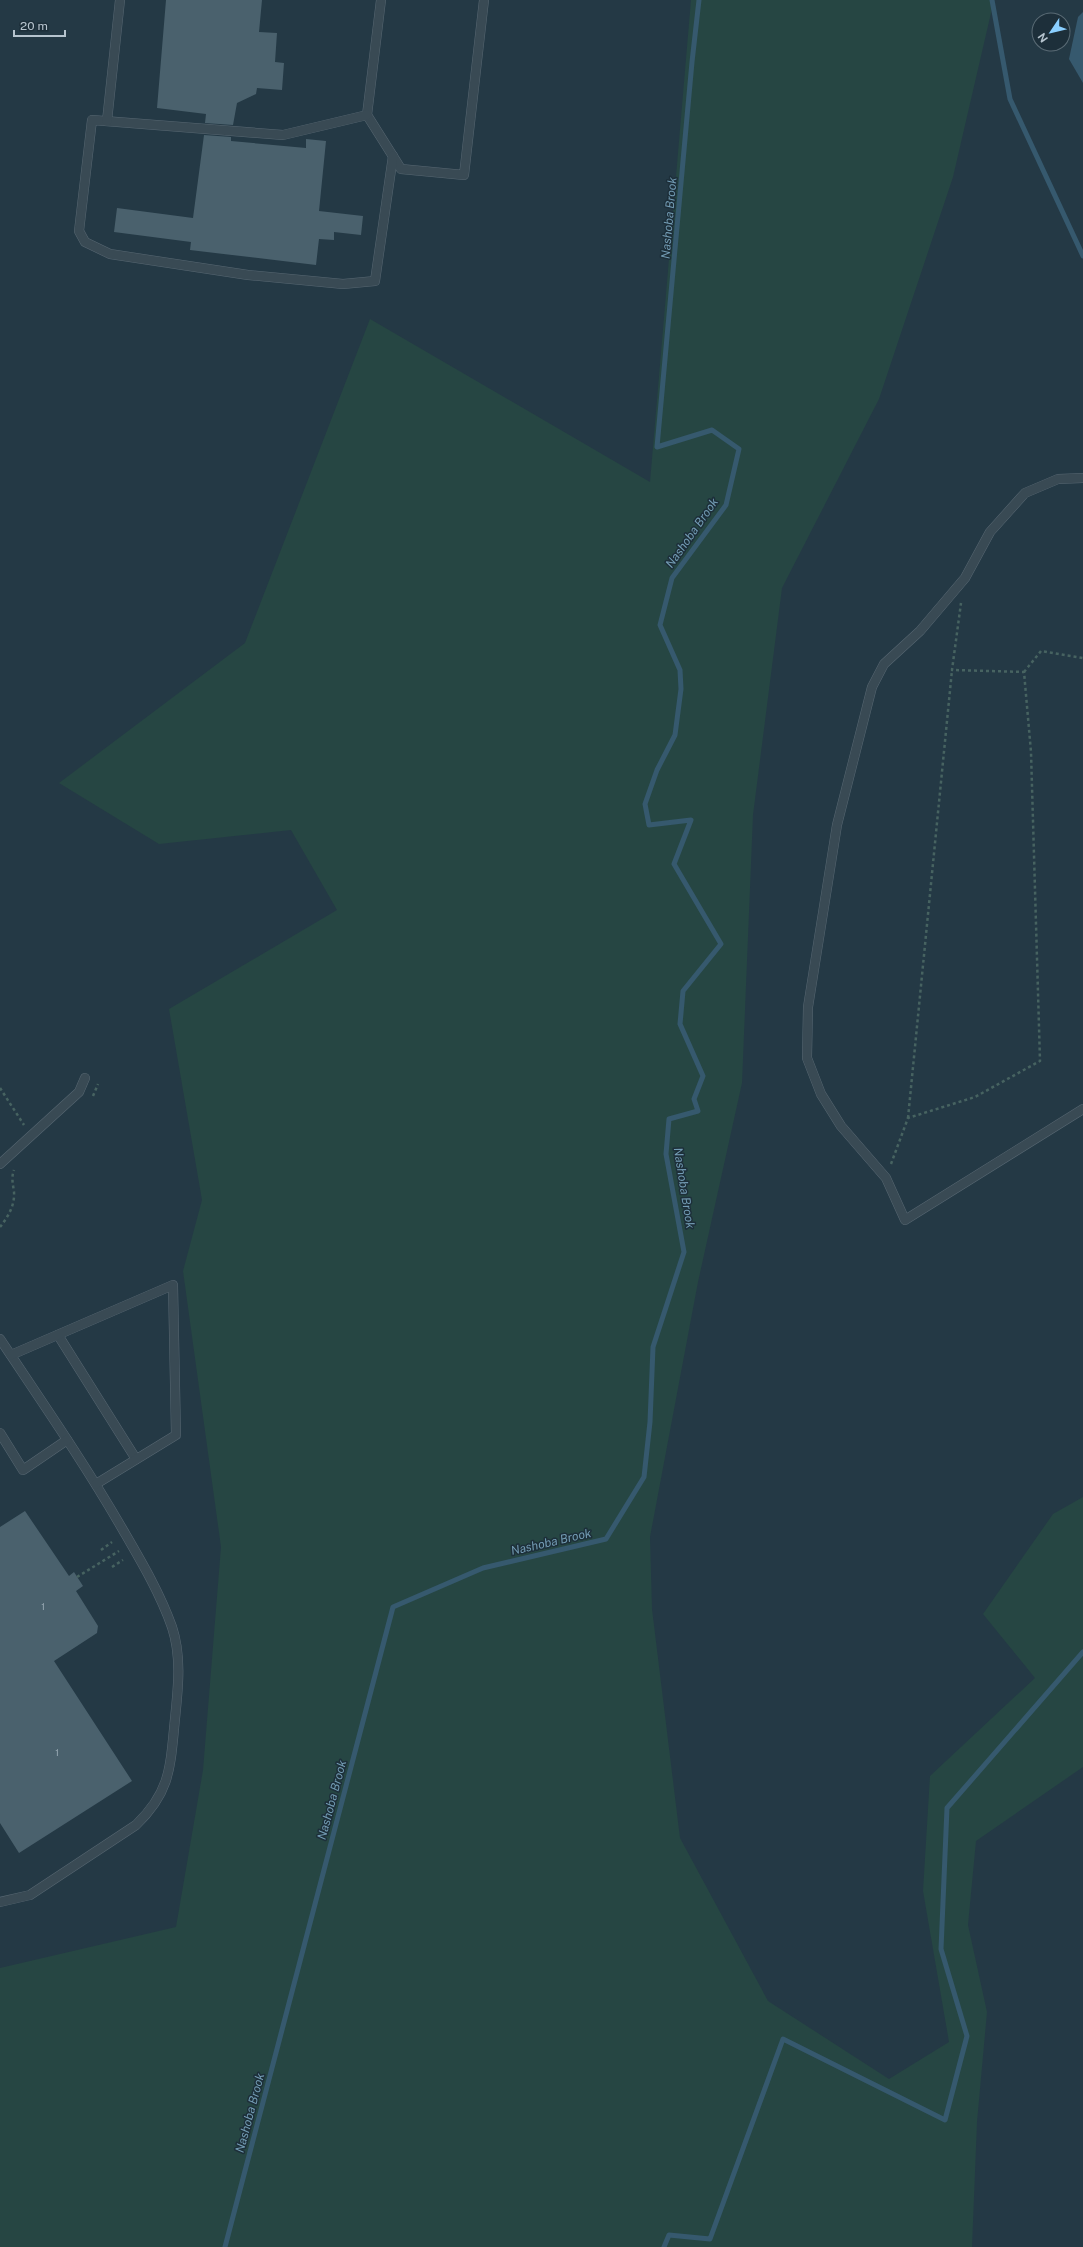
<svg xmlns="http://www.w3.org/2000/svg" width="1083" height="2247" viewBox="0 0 1083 2247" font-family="'Public Sans',sans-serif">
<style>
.green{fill:#264643}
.water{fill:#36596e}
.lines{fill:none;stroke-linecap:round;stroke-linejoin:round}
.stream{stroke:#36596e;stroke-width:5}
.building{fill:#4a616d}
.lane-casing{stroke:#576772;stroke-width:10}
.path{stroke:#476361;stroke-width:2.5;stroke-dasharray:3 3;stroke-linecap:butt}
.lane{stroke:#394a54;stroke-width:9}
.labels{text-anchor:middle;stroke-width:3;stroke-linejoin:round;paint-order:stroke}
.number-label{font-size:9px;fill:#9babb6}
.water-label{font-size:12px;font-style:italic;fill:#739cb4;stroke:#1d2f3a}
</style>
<rect width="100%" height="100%" fill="#243945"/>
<polygon class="green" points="691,0 994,0 953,177 879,399 782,588 753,815 742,1083 698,1282 650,1537 652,1609 680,1838 768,2001 889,2079 949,2042 923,1891 930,1776 1035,1678 983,1614 1053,1514 1083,1497 1083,1767 976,1841 968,1925 987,2012 977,2122 972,2247 0,2247 0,1968 176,1927 203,1770 221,1547 183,1271 202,1200 169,1009 337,910 291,830 159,844 59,783 245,643 370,319 650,482"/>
<polygon class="water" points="1083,12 1083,83 1069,59 1078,17"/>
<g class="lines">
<g class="stream">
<polyline points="992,0 1010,99 1083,256"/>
<polyline points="225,2247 393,1607 483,1568 606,1539 644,1477 650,1422 653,1347 684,1252 666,1154 669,1119 698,1111 694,1099 703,1076 680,1024 683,991 721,944 674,864 691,820 649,825 645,804 657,770 675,735 681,689 680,670 660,625 672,578 726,505 739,449 712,430 657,447 692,62 699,0"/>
<polyline points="664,2247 669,2235 710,2239 783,2039 945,2120 967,2036 941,1949 947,1808 1083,1652"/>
</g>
</g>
<g class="building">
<polygon points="166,0 262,0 259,32 277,33 275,62 284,63 282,90 257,88 256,94 237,103 233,125 205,123 206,114 157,108"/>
<polygon points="204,135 231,137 231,141 306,148 306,139 326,141 319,211 363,216 361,235 334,232 334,240 319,239 316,265 190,250 191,242 114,232 117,208 193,218"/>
<polygon points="25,1511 69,1576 74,1572 83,1586 76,1591 98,1626 97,1633 54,1661 132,1781 19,1853 0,1823 0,1527"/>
</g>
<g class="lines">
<defs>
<g id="lane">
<polyline points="381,0 367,115 401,169 464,175 484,0"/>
<polyline points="367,115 283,135 92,120 79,231 85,242 110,254 248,275 343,284 375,281 393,156"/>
<polyline points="107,121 120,0"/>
<polyline points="1083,478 1058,479 1025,493 990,532 965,578 920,631 884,664 872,687 837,825 808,1007 807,1058 821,1094 841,1126 886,1178 905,1220 1083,1109"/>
<polyline points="0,1164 79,1092 85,1078"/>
<polyline points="58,1335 136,1459"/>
<path d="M0,1339C42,1402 85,1464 123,1530C141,1561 160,1593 172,1627C183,1660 177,1696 174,1729C170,1772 168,1794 136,1825L30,1895L0,1902"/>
<polyline points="11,1355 173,1285 176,1435 96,1484"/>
<polyline points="0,1433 23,1470 67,1440"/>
</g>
</defs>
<use href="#lane" class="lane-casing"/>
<g class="path">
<polyline points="1024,672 1041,651 1083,658"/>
<polyline points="0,1088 24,1125"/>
<polyline points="93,1096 98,1084"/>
<polyline points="908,1118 952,670"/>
<polyline points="891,1164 908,1118 975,1097 1040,1061 1031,752 1024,672 952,670 961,603"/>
<path d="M0,1227C8,1217 15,1205 14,1192C13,1184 11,1178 14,1170"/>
<polyline points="101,1550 112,1542"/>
<polyline points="112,1567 123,1560"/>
<polyline points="77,1577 119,1551"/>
</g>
<use href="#lane" class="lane"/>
</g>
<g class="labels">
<g class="number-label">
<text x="43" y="1610">1</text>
<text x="57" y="1756">1</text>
</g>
<g class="water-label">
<text transform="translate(669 218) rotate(-85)" y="4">Nashoba Brook</text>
<text transform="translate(692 533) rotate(-55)" y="4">Nashoba Brook</text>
<text transform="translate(684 1188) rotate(81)" y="4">Nashoba Brook</text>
<text transform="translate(551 1542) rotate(-13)" y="4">Nashoba Brook</text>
<text transform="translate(332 1800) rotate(-75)" y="4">Nashoba Brook</text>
<text transform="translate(250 2113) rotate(-75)" y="4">Nashoba Brook</text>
</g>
</g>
<g transform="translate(1051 32) rotate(235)"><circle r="19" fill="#1d2f3a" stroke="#5a6b75"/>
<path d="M0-3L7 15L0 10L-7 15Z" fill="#8acfff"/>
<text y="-6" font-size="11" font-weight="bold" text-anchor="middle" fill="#b6c4ce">N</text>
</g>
<path d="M14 30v6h51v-6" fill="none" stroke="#b6c4ce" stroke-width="2"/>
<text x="20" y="30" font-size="12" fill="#b6c4ce" stroke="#1d2f3a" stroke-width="3" paint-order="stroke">20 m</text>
</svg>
